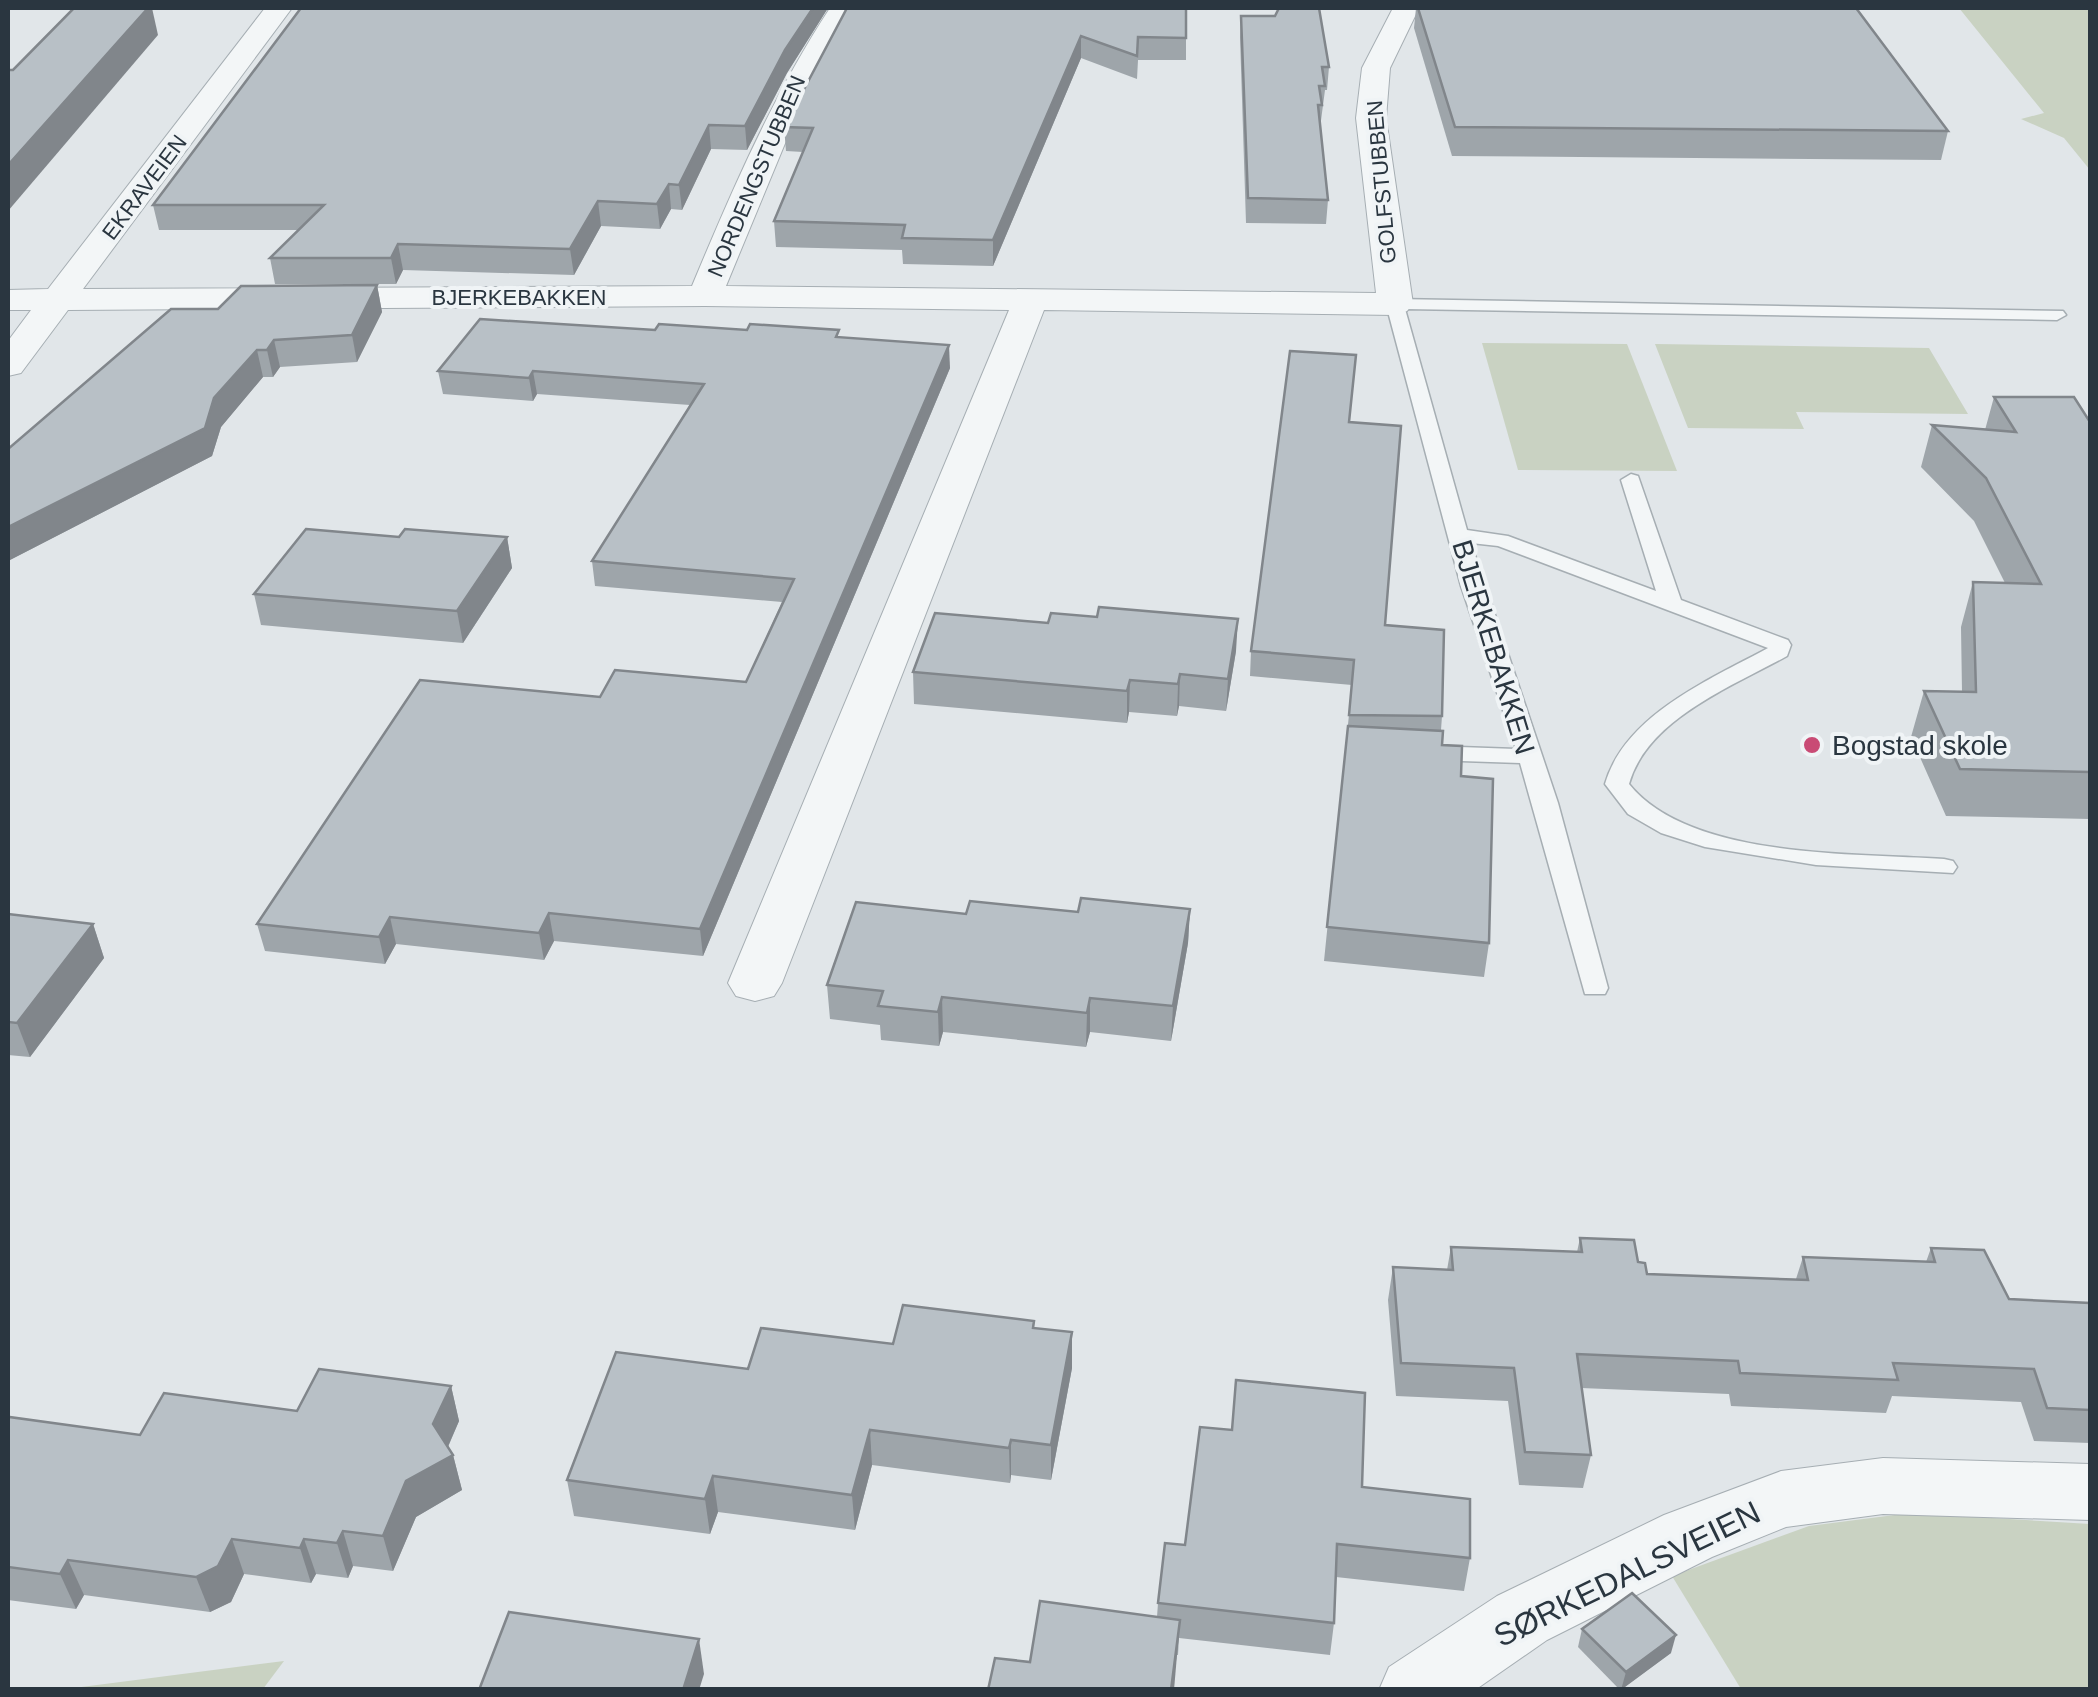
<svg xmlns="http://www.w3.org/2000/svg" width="2098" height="1697" viewBox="0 0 2098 1697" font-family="Arial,sans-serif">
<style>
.green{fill:#c9d2c2}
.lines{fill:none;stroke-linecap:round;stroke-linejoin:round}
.lane-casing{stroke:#a6aeb3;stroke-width:3}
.street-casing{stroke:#a6aeb3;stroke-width:2}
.lane{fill:#f3f6f7;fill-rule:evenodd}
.street{fill:#f3f6f7;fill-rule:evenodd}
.wall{fill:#9ea5aa}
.shaded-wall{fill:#81868b}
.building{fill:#b8c0c6;stroke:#81868b;stroke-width:2.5}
.poi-dot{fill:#c94b75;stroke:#f0f4f6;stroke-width:4}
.labels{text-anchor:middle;stroke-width:8;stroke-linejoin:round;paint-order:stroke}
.far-street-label{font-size:22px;fill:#2a3640;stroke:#f0f4f6}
.street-label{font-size:28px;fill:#2a3640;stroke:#f0f4f6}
.poi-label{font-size:28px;fill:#2a3640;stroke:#f0f4f6;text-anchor:start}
.near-street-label{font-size:32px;fill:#2a3640;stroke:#f0f4f6}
</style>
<rect width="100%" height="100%" fill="#e1e6e9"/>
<g class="green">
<polygon points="1959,8 2090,8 2090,170 2064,138 2021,119 2044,113"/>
<polygon points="1482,343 1627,344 1677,471 1518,470"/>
<polygon points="1655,344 1929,348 1968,414 1796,412 1804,429 1688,428"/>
<polygon points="1910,1513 2090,1524 2090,1689 1741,1689 1672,1576 1809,1526"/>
<polygon points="284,1661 263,1689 66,1689"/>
</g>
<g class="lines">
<defs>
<path id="lane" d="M1395,299L2063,311L2066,315L2057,320L1405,309L1467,530L1508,536L1656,591L1621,480L1631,474L1638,476L1681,600L1788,640L1791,645L1787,656C1733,686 1647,719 1629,784C1689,859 1854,853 1944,859L1953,861L1957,867L1953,873L1816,865L1705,847L1661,833L1628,814L1605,784C1625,715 1709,680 1768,648L1498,546L1471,543L1558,803L1608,988L1605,994H1585L1520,763L1432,760L1420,753L1432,746L1516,749L1461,586L1386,304Z"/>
<g id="street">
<path d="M265,8H292L83,289L692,286C732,190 773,95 830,8H856L798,112L726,286L1376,293L1356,118L1362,68L1393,8H1419L1390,68L1386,118L1413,304L1407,311L1395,315L1044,310L782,983L774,996L755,1001L736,996L728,983L1009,310L705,306L68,310L21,373L8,376V341L31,310H8V290L48,289Z"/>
<polygon points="1883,1458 2090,1464 2090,1520 1883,1514 1786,1527 1712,1557 1547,1640 1475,1690 1379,1690 1389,1667 1497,1596 1664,1515 1781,1471"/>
</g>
</defs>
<use href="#lane" class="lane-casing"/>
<use href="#street" class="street-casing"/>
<use href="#lane" class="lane"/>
<use href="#street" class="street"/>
</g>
<g class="wall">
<polygon points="301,8 828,8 787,73 747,150 711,149 682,210 671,209 660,229 601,226 574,275 403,270 396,284 275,284 270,258 298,230 159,230 153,205"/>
<polygon points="847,8 1186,38 1186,60 1138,60 1137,79 1081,58 993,266 903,264 902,250 776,247 774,221 803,152 786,151 784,127"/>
<polygon points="1416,8 1856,8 1948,131 1941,160 1452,156 1414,28"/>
<polygon points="1241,16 1329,67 1327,90 1325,90 1320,128 1328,200 1326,224 1246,223 1240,37"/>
<polygon points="377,285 382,312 357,362 280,367 273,377 263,377 221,427 212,456 8,561 8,449 218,309"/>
<polygon points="655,330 840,337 950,368 703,956 554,941 544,960 396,944 385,964 265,951 257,924 600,697 746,682 782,602 595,586 592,561 690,405 537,394 533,401 443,394 438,371"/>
<polygon points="1994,397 2090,422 2090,819 1946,816 1911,737 1924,691 1962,692 1961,627 1973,582 2005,583 1974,521 1921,467 1932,425 1985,430"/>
<polygon points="1349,422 1385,625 1442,716 1441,730 1442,745 1461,776 1489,943 1484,977 1324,961 1352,685 1250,676 1251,651"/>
<polygon points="399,537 507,537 512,568 463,643 261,625 254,594"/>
<polygon points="1236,651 1226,711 1179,706 1177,716 1129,712 1127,723 914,704 913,672"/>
<polygon points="1190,909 1188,943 1171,1041 1090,1032 1086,1047 943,1032 939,1046 881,1040 880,1025 830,1019 827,985 1078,912"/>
<polygon points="8,914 93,924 104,958 30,1057 8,1055"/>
<polygon points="1580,1238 1638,1262 1647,1274 1796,1279 1803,1257 1926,1262 1931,1248 2009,1299 2090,1303 2090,1443 2034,1441 2021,1402 1892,1396 1886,1413 1731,1406 1729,1394 1581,1388 1591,1455 1583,1488 1519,1485 1508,1401 1396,1396 1388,1300 1393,1267 1447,1270 1451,1247 1577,1252"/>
<polygon points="1034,1328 1072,1332 1072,1368 1051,1480 1011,1475 1010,1483 872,1465 855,1530 718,1512 710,1534 574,1516 567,1480 748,1369 893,1344"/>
<polygon points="451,1386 459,1421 448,1447 453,1455 462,1490 416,1517 393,1571 353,1566 348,1578 316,1574 311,1583 244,1574 231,1602 210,1612 84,1595 76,1609 8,1600 8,1420 140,1435"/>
<polygon points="1362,1487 1470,1558 1464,1591 1336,1577 1334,1623 1330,1655 1179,1638 1178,1655 1030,1662 1157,1617 1158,1603 1185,1545"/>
<polygon points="1582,1629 1671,1653 1620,1690 1578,1647"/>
</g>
<g class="shaded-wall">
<polygon points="148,8 152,8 158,35 8,211 8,165"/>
<polygon points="813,8 828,8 787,73 747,150 745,126 785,50"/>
<polygon points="1081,36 1081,58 993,266 993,240"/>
<polygon points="709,125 711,149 682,210 679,185"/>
<polygon points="669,184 671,209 660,229 657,204"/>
<polygon points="598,201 601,226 574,275 570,249"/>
<polygon points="398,244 403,270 396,284 391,258"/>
<polygon points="377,285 382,312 357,362 352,335"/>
<polygon points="274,340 280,367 273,377 267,350"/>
<polygon points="949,345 950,368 703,956 700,929"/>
<polygon points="257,350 263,377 221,427 212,456 8,561 8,527 214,398"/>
<polygon points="533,371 537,394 533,401 529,378"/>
<polygon points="507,537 512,568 463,643 457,611"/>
<polygon points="1238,619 1236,651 1226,711 1228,679"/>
<polygon points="1180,674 1179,706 1177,716 1178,684"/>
<polygon points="1130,680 1129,712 1127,723 1127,691"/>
<polygon points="1190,909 1188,943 1171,1041 1173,1006"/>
<polygon points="549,913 554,941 544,960 539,933"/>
<polygon points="390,917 396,944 385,964 379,937"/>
<polygon points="93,924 104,958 30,1057 17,1023"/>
<polygon points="942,997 943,1032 939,1046 938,1012"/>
<polygon points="1090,998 1090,1032 1086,1047 1087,1013"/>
<polygon points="1072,1332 1072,1368 1051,1480 1051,1445"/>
<polygon points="451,1386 459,1421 442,1460 433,1424"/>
<polygon points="870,1430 872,1465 855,1530 852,1495"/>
<polygon points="1011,1440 1011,1475 1010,1483 1009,1448"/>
<polygon points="453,1455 462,1490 416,1517 393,1571 383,1536 406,1481"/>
<polygon points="713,1476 718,1512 710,1534 705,1499"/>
<polygon points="343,1531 353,1566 348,1578 337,1543"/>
<polygon points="232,1539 244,1574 231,1602 210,1612 196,1577"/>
<polygon points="304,1539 316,1574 311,1583 300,1548"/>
<polygon points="68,1560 84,1595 76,1609 60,1574"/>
<polygon points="1180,1620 1174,1690 1171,1690"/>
<polygon points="1676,1635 1671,1653 1621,1690 1626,1672"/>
<polygon points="699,1639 704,1674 699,1690 683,1690"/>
</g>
<g class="building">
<polygon points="74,8 148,8 8,165 8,70 13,70"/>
<polygon points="301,8 813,8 785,50 745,126 709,125 679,185 669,184 657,204 598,201 570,249 398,244 391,258 270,258 324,205 153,205"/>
<polygon points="847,8 1186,8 1186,38 1138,37 1137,56 1081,36 993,240 902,238 905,225 774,221 813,128 784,127"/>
<polygon points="1279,8 1319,8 1329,67 1322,67 1325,86 1319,86 1322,105 1318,105 1328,200 1248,198 1241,16 1275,16"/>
<polygon points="1418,8 1856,8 1948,131 1455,127"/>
<polygon points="377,285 352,335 274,340 267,350 257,350 214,398 205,428 8,527 8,449 171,309 218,309 241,286"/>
<polygon points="480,319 655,330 659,324 747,330 750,324 839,330 836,337 949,345 700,929 549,913 539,933 390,917 379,937 257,924 420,680 600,697 615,670 746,682 794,579 592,561 704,384 533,371 529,378 438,371"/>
<polygon points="1290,351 1356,355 1349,422 1401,426 1385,625 1444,630 1442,716 1349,715 1354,660 1251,651"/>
<polygon points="1994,397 2074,397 2090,422 2090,772 1960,769 1924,691 1976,692 1973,582 2041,584 1986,478 1932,425 2016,432"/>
<polygon points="306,529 399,537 405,529 507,537 457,611 254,594"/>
<polygon points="1099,607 1238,619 1228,679 1180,674 1178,684 1130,680 1127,691 913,672 935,613 1048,623 1051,613 1097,617"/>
<polygon points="1348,726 1443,731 1442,745 1462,746 1461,776 1493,779 1489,943 1327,927"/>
<polygon points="1081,898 1190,909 1173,1006 1090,998 1087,1013 942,997 938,1012 878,1006 883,991 827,985 856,902 966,914 970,901 1078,912"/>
<polygon points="8,914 93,924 17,1023 8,1022"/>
<polygon points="1580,1238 1634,1240 1638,1262 1645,1263 1647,1274 1808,1280 1803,1257 1935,1262 1931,1248 1984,1250 2009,1299 2090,1303 2090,1410 2047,1408 2034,1369 1893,1363 1898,1380 1740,1373 1738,1361 1577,1354 1591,1455 1525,1452 1514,1368 1401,1363 1393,1267 1453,1270 1451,1247 1582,1252"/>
<polygon points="903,1305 1034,1321 1033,1328 1072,1332 1051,1445 1011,1440 1009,1448 870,1430 852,1495 713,1476 705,1499 567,1480 616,1352 748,1369 761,1328 893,1344"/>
<polygon points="319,1369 451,1386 433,1424 453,1455 406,1481 383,1536 343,1531 337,1543 304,1539 300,1548 232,1539 218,1566 196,1577 68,1560 60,1574 8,1567 8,1420 9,1417 140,1435 164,1393 297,1411"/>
<polygon points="1236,1380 1365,1393 1362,1487 1470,1499 1470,1558 1337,1544 1334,1623 1158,1603 1165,1543 1185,1545 1200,1427 1232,1430"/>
<polygon points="1632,1593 1676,1635 1626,1672 1582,1629"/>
<polygon points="1040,1601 1180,1620 1171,1690 988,1690 995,1658 1030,1662"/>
<polygon points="509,1612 699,1639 683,1690 479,1690"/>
</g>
<circle class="poi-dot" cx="1812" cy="745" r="10"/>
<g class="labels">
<g class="far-street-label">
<text transform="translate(756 176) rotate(-67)" y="8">NORDENGSTUBBEN</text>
<text transform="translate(1381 182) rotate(-95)" y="8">GOLFSTUBBEN</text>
<text transform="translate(144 187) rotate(-53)" y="8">EKRAVEIEN</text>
<text x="519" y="305">BJERKEBAKKEN</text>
</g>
<g class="street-label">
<text transform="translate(1494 647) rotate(73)" y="10">BJERKEBAKKEN</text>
</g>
<g class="poi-label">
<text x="1832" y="755">Bogstad skole</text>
</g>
<g class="near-street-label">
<text transform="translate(1627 1574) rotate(-26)" y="11">SØRKEDALSVEIEN</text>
</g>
</g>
<rect width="2098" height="1697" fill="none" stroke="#2a3640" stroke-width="20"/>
</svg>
